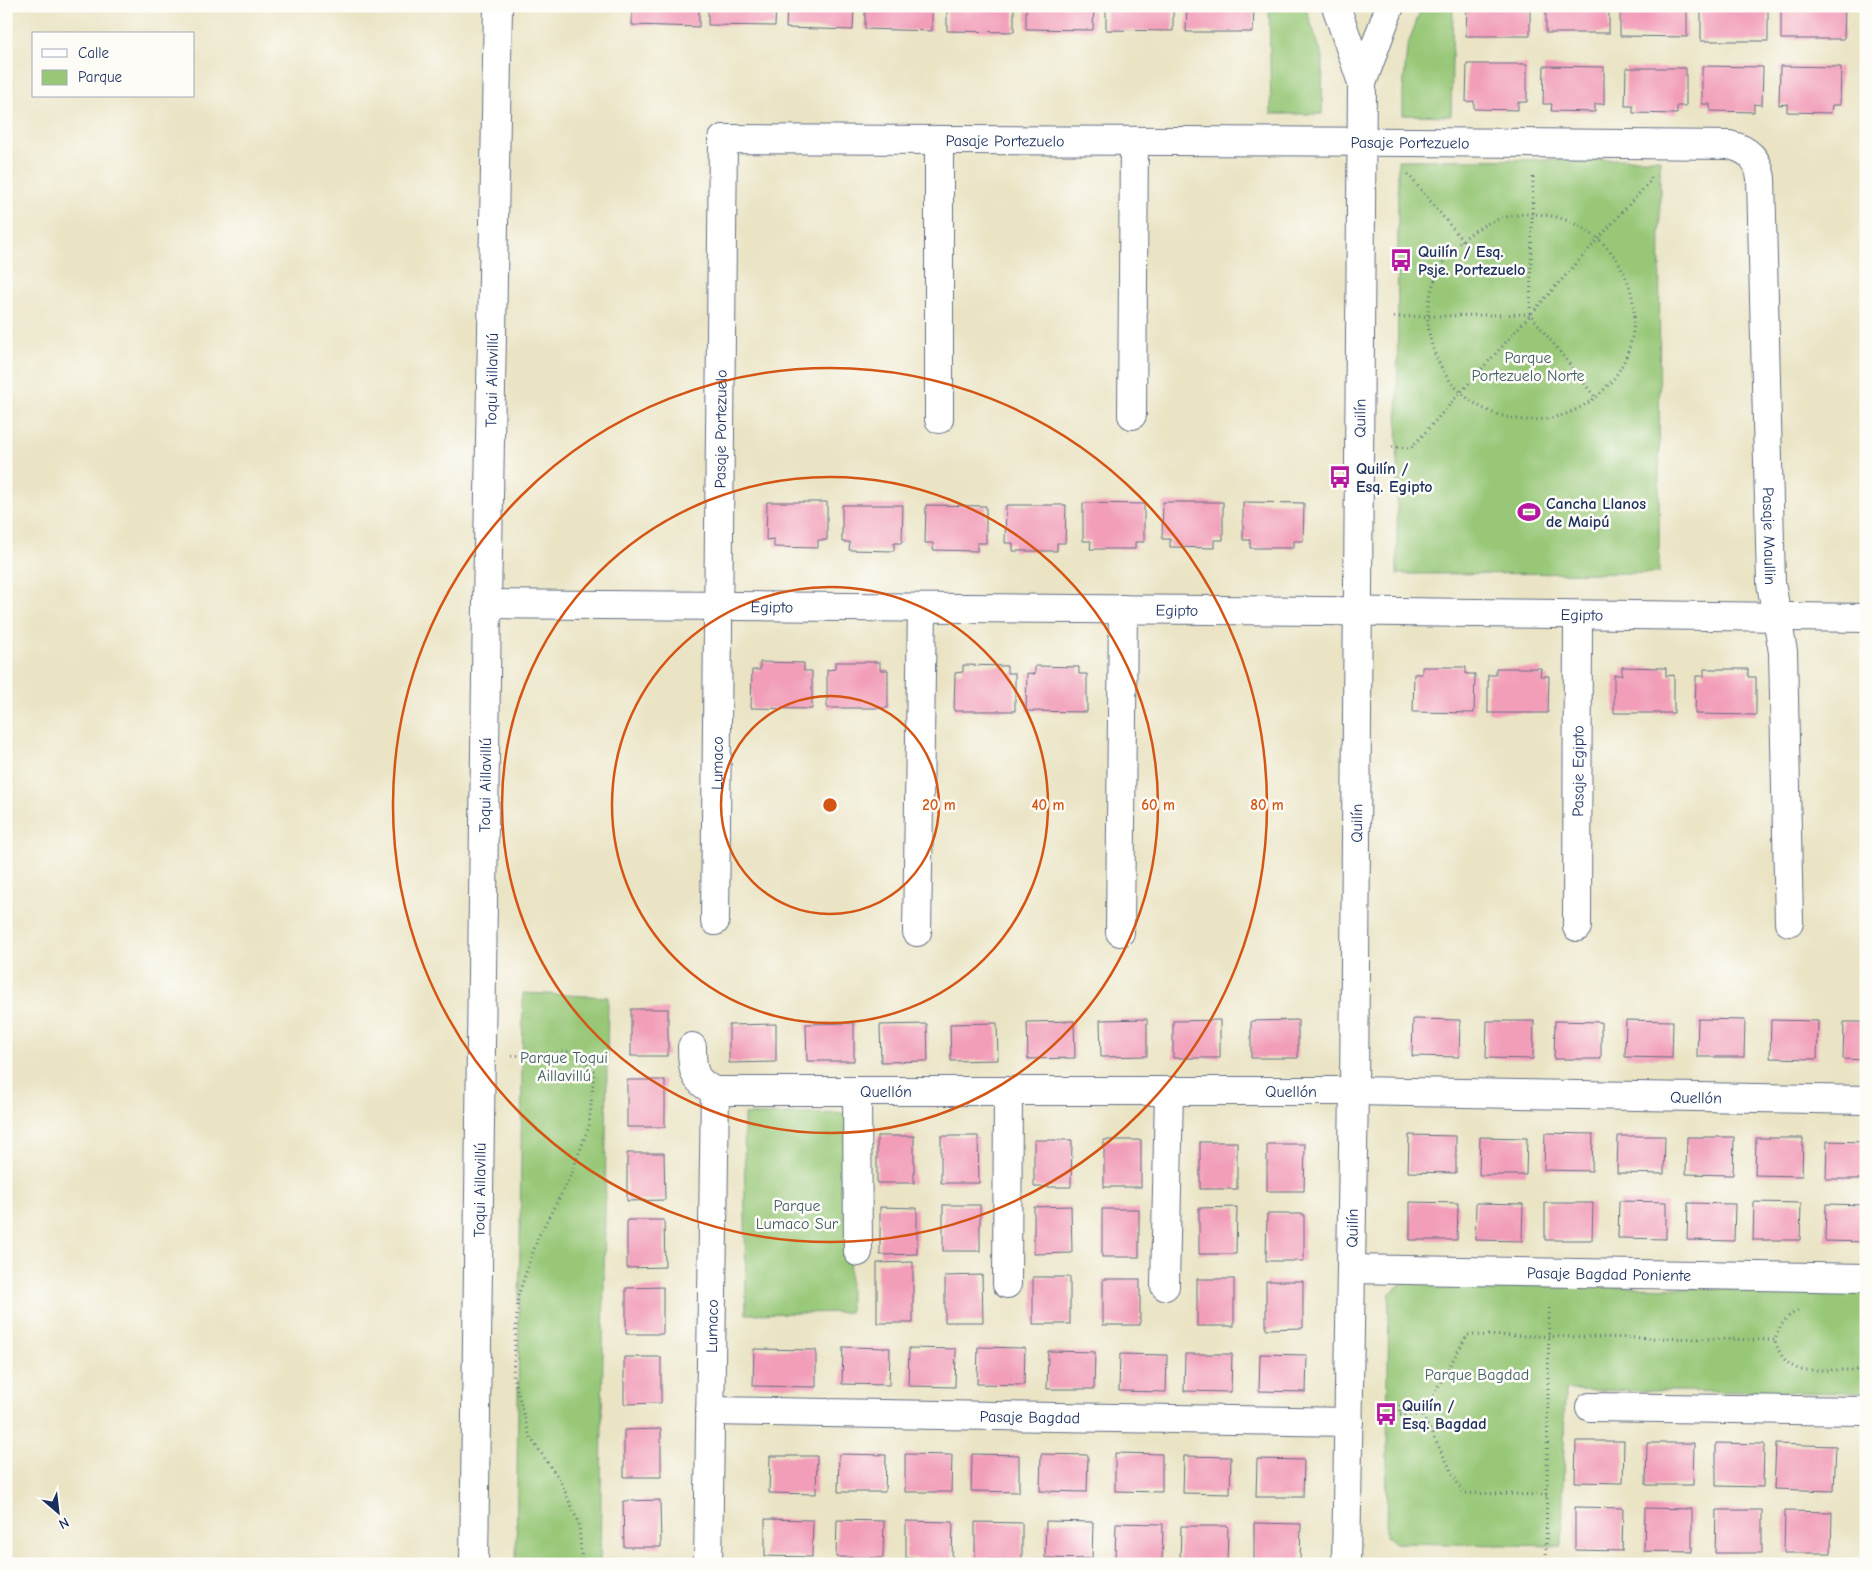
<svg xmlns="http://www.w3.org/2000/svg" width="1872" height="1570" viewBox="0 0 1872 1570" font-family="'Comic Neue',sans-serif">
<style>
.green{fill:#97c777;stroke:#597b6a}
.building{fill:#f29eb9}
.lines{fill:none;stroke-linecap:round;stroke-linejoin:round}
.street-casing{stroke:#636e82;stroke-width:30}
.path{stroke:#636e82;stroke-width:3;stroke-dasharray:1 4;stroke-linecap:butt}
.street{stroke:#fff;stroke-width:28}
.ring{fill:none;stroke:#d45514;stroke-width:2.5}
.labels{text-anchor:middle;stroke-width:5;stroke-linejoin:round;paint-order:stroke}
.street-label{font-size:16px;fill:#1b2f5e;stroke:#fdfcf7}
.poi-label{font-size:16px;font-weight:bold;fill:#1b2f5e;stroke:#fdfcf7;text-anchor:start}
.park-label{font-size:16px;fill:#405d66;stroke:#fdfcf7}
.centre{fill:#d45514;stroke:#fdfcf7;stroke-width:2.5}
.ring-label{font-size:15px;text-anchor:middle;font-weight:bold;fill:#d45514;stroke:#fdfcf7;stroke-width:5;stroke-linejoin:round;paint-order:stroke}
</style>
<rect width="100%" height="100%" fill="#fdfcf7"/>
<filter id="ink" filterUnits="userSpaceOnUse"><feTurbulence type="fractalNoise" baseFrequency=".02" numOctaves="2"/><feDisplacementMap in="SourceGraphic" scale="10" xChannelSelector="R" yChannelSelector="G"/><feConvolveMatrix kernelMatrix="1 2 1 2 8 2 1 2 1" color-interpolation-filters="sRGB"/></filter>
<filter id="wash" filterUnits="userSpaceOnUse"><feTurbulence type="fractalNoise" baseFrequency=".0096" numOctaves="4" result="noise"/><feDisplacementMap in="SourceGraphic" scale="20" xChannelSelector="R" yChannelSelector="G"/><feGaussianBlur stdDeviation="1.12" result="paint"/><feColorMatrix in="noise" values="0 0 0 0 0 0 0 0 0 0 0 0 0 0 0 0 0 1.4 0 .05"/><feComposite in="paint" operator="in"/></filter>
<g filter="url(#wash)">
<rect width="100%" height="100%" fill="#eae4c5"/>
<g class="green">
<polygon points="1269,6 1305,6 1323,58 1322,114 1271,114"/>
<polygon points="1422,6 1453,6 1451,116 1403,115 1403,91 1407,47"/>
<polygon points="1660,159 1659,573 1397,574 1398,160"/>
<polygon points="523,993 608,997 600,1564 516,1564"/>
<polygon points="848,1113 850,1312 746,1314 744,1115"/>
<polygon points="1403,1282 1866,1292 1866,1393 1565,1390 1562,1546 1395,1543 1386,1536 1389,1294"/>
</g>
<g id="blocks">
<g class="building">
<polygon points="632,6 699,6 699,27 632,25"/>
<polygon points="708,6 776,6 775,26 708,25"/>
<polygon points="787,6 854,6 853,30 786,28"/>
<polygon points="865,6 932,6 932,31 865,29"/>
<polygon points="947,6 1014,6 1014,32 947,31"/>
<polygon points="1026,6 1094,6 1093,30 1026,29"/>
<polygon points="1106,6 1173,6 1173,31 1106,30"/>
<polygon points="1187,6 1254,6 1253,32 1186,32"/>
<polygon points="1467,6 1530,6 1530,36 1466,36"/>
<rect x="1546" y="6" width="63" height="27"/>
<polygon points="1620,6 1687,6 1687,37 1620,36"/>
<rect x="1701" y="6" width="67" height="35"/>
<polygon points="1781,6 1845,6 1844,39 1781,39"/>
<polygon points="1467,64 1527,64 1527,102 1518,102 1518,110 1474,109 1474,101 1466,102"/>
<polygon points="1544,66 1604,67 1604,104 1595,104 1595,112 1551,111 1552,104 1543,104"/>
<polygon points="1702,66 1763,67 1762,105 1754,104 1754,112 1710,111 1710,104 1702,104"/>
<polygon points="1780,66 1841,67 1840,105 1832,105 1831,113 1787,112 1787,104 1779,105"/>
<polygon points="1626,68 1686,68 1686,106 1677,106 1677,114 1633,113 1633,106 1625,106"/>
<polygon points="767,502 827,502 827,540 818,540 818,548 774,547 774,539 766,540"/>
<polygon points="1163,502 1223,502 1223,540 1214,540 1214,548 1170,547 1170,539 1162,539"/>
<polygon points="1243,502 1304,503 1303,541 1294,541 1294,548 1250,548 1250,540 1243,540"/>
<polygon points="1083,503 1144,504 1144,542 1135,542 1135,549 1090,549 1091,541 1083,541"/>
<polygon points="842,505 903,505 902,543 894,543 894,551 849,550 850,542 842,542"/>
<polygon points="926,505 986,506 986,543 977,543 977,551 933,550 933,543 925,543"/>
<polygon points="1006,505 1066,505 1065,543 1057,543 1057,551 1013,551 1013,543 1005,543"/>
<polygon points="760,662 804,663 804,671 812,671 812,709 751,708 752,670 760,670"/>
<polygon points="835,662 880,662 880,670 888,670 888,708 827,708 827,670 835,669"/>
<polygon points="963,665 1007,666 1007,673 1015,673 1015,711 954,711 955,673 963,672"/>
<polygon points="1035,666 1079,667 1079,674 1087,674 1087,712 1026,711 1027,673 1035,674"/>
<polygon points="1422,667 1466,667 1466,674 1475,674 1474,713 1413,712 1414,674 1422,674"/>
<polygon points="1622,667 1666,668 1666,676 1674,675 1674,713 1614,713 1614,675 1622,675"/>
<polygon points="1496,668 1541,668 1540,676 1549,676 1548,713 1488,713 1488,675 1496,675"/>
<polygon points="1704,669 1748,669 1748,677 1756,677 1756,715 1695,714 1696,676 1704,676"/>
<rect x="631" y="1009" width="37" height="47"/>
<polygon points="1147,1019 1147,1056 1101,1057 1100,1020"/>
<polygon points="1413,1019 1460,1020 1459,1057 1412,1056"/>
<polygon points="1698,1019 1745,1020 1744,1057 1697,1057"/>
<polygon points="1220,1020 1220,1058 1173,1058 1173,1021"/>
<polygon points="1298,1020 1298,1058 1251,1058 1251,1021"/>
<polygon points="1626,1020 1673,1021 1672,1058 1625,1057"/>
<polygon points="1771,1020 1818,1021 1817,1059 1770,1058"/>
<polygon points="1074,1021 1075,1058 1028,1059 1027,1022"/>
<polygon points="1487,1021 1534,1021 1533,1059 1486,1058"/>
<polygon points="1555,1021 1601,1022 1601,1059 1554,1059"/>
<polygon points="1844,1022 1866,1022 1866,1060 1843,1059"/>
<polygon points="854,1023 854,1061 807,1061 806,1024"/>
<polygon points="997,1023 998,1060 951,1061 950,1024"/>
<polygon points="776,1024 776,1062 729,1063 729,1025"/>
<polygon points="927,1024 928,1061 881,1062 880,1025"/>
<rect x="627" y="1080" width="38" height="47"/>
<polygon points="1545,1133 1593,1134 1592,1171 1544,1170"/>
<polygon points="1409,1135 1456,1136 1456,1173 1408,1172"/>
<rect x="877" y="1136" width="37" height="47"/>
<polygon points="941,1136 978,1136 979,1183 941,1183"/>
<polygon points="1618,1136 1665,1136 1664,1174 1617,1173"/>
<polygon points="1480,1137 1527,1138 1526,1175 1479,1175"/>
<polygon points="1687,1137 1734,1137 1733,1175 1686,1174"/>
<polygon points="1756,1138 1803,1138 1802,1176 1755,1175"/>
<polygon points="1034,1140 1072,1140 1071,1187 1034,1187"/>
<rect x="1104" y="1140" width="37" height="47"/>
<polygon points="1827,1141 1866,1142 1866,1179 1826,1179"/>
<rect x="1200" y="1142" width="37" height="47"/>
<polygon points="1267,1144 1305,1144 1304,1191 1267,1191"/>
<polygon points="627,1153 664,1153 665,1200 627,1201"/>
<polygon points="1619,1201 1666,1202 1666,1239 1618,1238"/>
<polygon points="1410,1202 1458,1203 1457,1240 1410,1240"/>
<polygon points="1754,1202 1801,1203 1800,1240 1753,1240"/>
<polygon points="1476,1203 1523,1204 1522,1241 1475,1240"/>
<polygon points="1545,1203 1593,1203 1592,1240 1545,1240"/>
<polygon points="1688,1203 1735,1204 1734,1241 1687,1240"/>
<polygon points="1826,1204 1866,1205 1866,1242 1825,1241"/>
<rect x="943" y="1205" width="37" height="46"/>
<polygon points="1071,1206 1072,1253 1034,1254 1034,1207"/>
<polygon points="880,1207 917,1208 917,1254 880,1255"/>
<polygon points="1237,1207 1236,1254 1199,1254 1199,1208"/>
<rect x="1102" y="1209" width="37" height="48"/>
<polygon points="1267,1214 1304,1214 1304,1261 1266,1261"/>
<polygon points="627,1220 664,1220 665,1267 627,1268"/>
<polygon points="913,1262 913,1323 877,1323 877,1263"/>
<polygon points="982,1275 983,1322 945,1322 945,1276"/>
<rect x="1033" y="1277" width="37" height="47"/>
<rect x="1103" y="1279" width="37" height="46"/>
<rect x="1197" y="1279" width="37" height="47"/>
<polygon points="1266,1281 1303,1281 1303,1328 1266,1329"/>
<polygon points="663,1287 663,1334 626,1334 626,1288"/>
<polygon points="843,1347 890,1348 889,1385 842,1384"/>
<polygon points="978,1347 1025,1348 1024,1385 977,1384"/>
<polygon points="909,1348 956,1349 955,1387 908,1386"/>
<polygon points="754,1349 816,1350 816,1387 753,1386"/>
<polygon points="1048,1351 1095,1352 1094,1389 1047,1389"/>
<polygon points="1120,1354 1167,1355 1166,1392 1119,1391"/>
<polygon points="1185,1354 1232,1354 1231,1392 1184,1391"/>
<polygon points="1260,1354 1307,1355 1306,1392 1259,1391"/>
<polygon points="624,1357 661,1357 661,1403 624,1404"/>
<polygon points="661,1429 661,1477 624,1477 624,1430"/>
<polygon points="1576,1441 1624,1441 1623,1483 1575,1482"/>
<polygon points="1647,1443 1694,1443 1693,1485 1646,1485"/>
<polygon points="1716,1443 1764,1444 1763,1487 1716,1486"/>
<polygon points="1776,1444 1836,1446 1834,1491 1774,1489"/>
<polygon points="1115,1453 1162,1454 1162,1492 1115,1491"/>
<polygon points="839,1454 886,1455 885,1492 838,1492"/>
<polygon points="905,1454 952,1455 951,1492 905,1492"/>
<polygon points="972,1454 1019,1455 1019,1492 971,1491"/>
<polygon points="1041,1454 1088,1455 1087,1492 1040,1491"/>
<polygon points="770,1456 817,1456 816,1494 769,1493"/>
<polygon points="1184,1456 1231,1457 1230,1494 1183,1493"/>
<polygon points="1257,1459 1304,1460 1303,1497 1256,1497"/>
<polygon points="660,1500 661,1547 624,1547 623,1501"/>
<polygon points="1575,1507 1623,1508 1622,1551 1575,1550"/>
<polygon points="1645,1508 1692,1509 1692,1552 1644,1551"/>
<polygon points="1716,1510 1762,1510 1762,1553 1715,1553"/>
<polygon points="1785,1511 1832,1512 1831,1553 1784,1553"/>
<polygon points="765,1519 813,1520 812,1557 765,1556"/>
<polygon points="837,1520 884,1521 883,1558 836,1557"/>
<polygon points="906,1521 953,1522 952,1559 906,1558"/>
<polygon points="1046,1521 1093,1522 1092,1559 1045,1558"/>
<polygon points="975,1522 1022,1523 1022,1560 975,1559"/>
<polygon points="1116,1523 1163,1524 1162,1562 1115,1561"/>
<polygon points="1254,1523 1301,1524 1300,1561 1254,1561"/>
<polygon points="1181,1526 1228,1526 1227,1564 1180,1563"/>
</g>
</g>
</g>
<g filter="url(#ink)">
<use href="#blocks" fill-opacity="0" stroke="#636e82" stroke-width="1"/>
<g class="lines">
<defs>
<g id="street">
<polyline points="1336,6 1362,83"/>
<polyline points="1132,415 1134,141"/>
<polyline points="939,419 939,140"/>
<path id="s1" d="M487,604L1323,611L1866,618"/>
<path id="s2" d="M715,921L723,139L1414,142L1729,145C1748,149 1758,158 1761,178L1771,583L1783,652L1789,922"/>
<path id="s3" d="M1577,927L1578,615"/>
<polyline points="917,932 922,608"/>
<polyline points="1120,932 1123,609"/>
<path id="s4" d="M692,1047C692,1070 693,1081 715,1091H1354L1866,1100"/>
<polyline points="857,1091 858,1252"/>
<path id="s5" d="M1351,1269L1866,1278"/>
<polyline points="1007,1284 1008,1091"/>
<polyline points="1165,1286 1169,1091"/>
<polyline points="1590,1407 1866,1411"/>
<path id="s6" d="M710,1411L1349,1422"/>
<path id="s7" d="M474,1564L487,604L498,6"/>
<path id="s8" d="M708,1564L715,1091"/>
<path id="s9" d="M1346,1564L1354,1091L1362,83L1390,6"/>
</g>
</defs>
<use href="#street" class="street-casing"/>
<g class="path">
<polyline points="1408,174 1463,241"/>
<polyline points="1533,177 1530,314 1595,397"/>
<circle cx="1531" cy="317" r="103"/>
<polyline points="1394,317 1530,314"/>
<polyline points="1392,447 1411,448 1651,180 1651,177"/>
<polyline points="512,1056 576,1051 594,1071 589,1126 569,1180 539,1235 518,1296 513,1376 530,1437 560,1480 579,1524 582,1564"/>
<path d="M1798,1311C1785,1316 1779,1327 1775,1340C1779,1355 1787,1366 1802,1370H1866"/>
<polyline points="1381,1404 1400,1404 1400,1415 1422,1415"/>
<polyline points="1547,1495 1463,1493 1422,1415 1467,1335 1775,1340"/>
<polyline points="1546,1564 1549,1304"/>
</g>
<use href="#street" class="street"/>
</g>
</g>
<g class="ring">
<circle cx="830" cy="805" r="109"/>
<circle cx="830" cy="805" r="218"/>
<circle cx="830" cy="805" r="328"/>
<circle cx="830" cy="805" r="437"/>
</g>
<defs>
<symbol id="bus-bare" viewBox="-9 -9 18 18"><path d="M-5-6H5V4H4V6H2V4H-2V6H-4V4H-5ZM-3.5-4V0h7V-4ZM-3.5 1.2v1.5H-2V1.2ZM2 1.2v1.5H3.5V1.2Z" fill="#b5179e" stroke="#fdfcf7" stroke-width="2.5" paint-order="stroke"/></symbol>
<symbol id="stadium-bare" viewBox="-9 -9 18 18"><path d="M0-5a6.5 5 0 1 0 0 10a6.5 5 0 1 0 0-10ZM-3.5-1.8h7v3.6h-7Z" fill="#b5179e" stroke="#fdfcf7" stroke-width="2.5" paint-order="stroke"/></symbol>
</defs>
<g fill-rule="evenodd">
<use href="#bus-bare" x="1385" y="244" width="32" height="32"/>
<use href="#bus-bare" x="1324" y="461" width="32" height="32"/>
<use href="#stadium-bare" x="1513" y="496" width="32" height="32"/>
<use href="#bus-bare" x="1370" y="1398" width="32" height="32"/>
</g>
<g class="labels">
<g class="street-label">
<text dy="6" stroke="none"><textPath href="#s2" startOffset="1064">Pasaje Portezuelo</textPath></text>
<text dy="6" stroke="none"><textPath href="#s2" startOffset="1469">Pasaje Portezuelo</textPath></text>
<text dy="6" stroke="none"><textPath href="#s7" startOffset="1184">Toqui Aillavillú</textPath></text>
<text dy="6" stroke="none"><textPath href="#s9" startOffset="1146">Quilín</textPath></text>
<text dy="6" stroke="none"><textPath href="#s2" startOffset="492">Pasaje Portezuelo</textPath></text>
<text dy="6" stroke="none"><textPath href="#s2" startOffset="2196">Pasaje Maullin</textPath></text>
<text dy="6" stroke="none"><textPath href="#s1" startOffset="285">Egipto</textPath></text>
<text dy="6" stroke="none"><textPath href="#s1" startOffset="690">Egipto</textPath></text>
<text dy="6" stroke="none"><textPath href="#s1" startOffset="1095">Egipto</textPath></text>
<text dy="6" stroke="none"><textPath href="#s2" startOffset="158">Lumaco</textPath></text>
<text dy="6" stroke="none"><textPath href="#s3" startOffset="156">Pasaje Egipto</textPath></text>
<text dy="6" stroke="none"><textPath href="#s7" startOffset="779">Toqui Aillavillú</textPath></text>
<text dy="6" stroke="none"><textPath href="#s9" startOffset="741">Quilín</textPath></text>
<text dy="6" stroke="none"><textPath href="#s4" startOffset="225">Quellón</textPath></text>
<text dy="6" stroke="none"><textPath href="#s4" startOffset="630">Quellón</textPath></text>
<text dy="6" stroke="none"><textPath href="#s4" startOffset="1035">Quellón</textPath></text>
<text dy="6" stroke="none"><textPath href="#s7" startOffset="374">Toqui Aillavillú</textPath></text>
<text dy="6" stroke="none"><textPath href="#s9" startOffset="336">Quilín</textPath></text>
<text dy="6" stroke="none"><textPath href="#s5" startOffset="258">Pasaje Bagdad Poniente</textPath></text>
<text dy="6" stroke="none"><textPath href="#s8" startOffset="238">Lumaco</textPath></text>
<text dy="6" stroke="none"><textPath href="#s6" startOffset="320">Pasaje Bagdad</textPath></text>
</g>
<g class="poi-label">
<text x="1418" y="257">Quilín / Esq.<tspan x="1418" dy="18">Psje. Portezuelo</tspan></text>
<text x="1356" y="474">Quilín /<tspan x="1356" dy="18">Esq. Egipto</tspan></text>
<text x="1546" y="509">Cancha Llanos<tspan x="1546" dy="18">de Maipú</tspan></text>
<text x="1402" y="1411">Quilín /<tspan x="1402" dy="18">Esq. Bagdad</tspan></text>
</g>
<g class="park-label">
<text x="1528" y="363">Parque<tspan x="1528" dy="18">Portezuelo Norte</tspan></text>
<text x="564" y="1063">Parque Toqui<tspan x="564" dy="18">Aillavillú</tspan></text>
<text x="797" y="1211">Parque<tspan x="797" dy="18">Lumaco Sur</tspan></text>
<text x="1477" y="1380">Parque Bagdad</text>
</g>
</g>
<circle cx="830" cy="805" r="8" class="centre"/>
<g class="ring-label">
<text x="939" y="810">20 m</text>
<text x="1048" y="810">40 m</text>
<text x="1158" y="810">60 m</text>
<text x="1267" y="810">80 m</text>
</g>
<rect width="1872" height="1570" fill="none" stroke="#fdfcf7" stroke-width="25"/>
<rect x="32" y="32" width="162" height="65" fill="#fdfcf7" stroke="#a3aaba"/>
<rect x="42" y="49" width="25" height="8" fill="#ffffff" stroke="#a3aaba"/>
<text x="78" y="58" font-size="15" fill="#1b2f5e">Calle</text>
<rect x="42" y="70" width="25" height="15" fill="#97c777" stroke="#a3aaba"/>
<text x="78" y="82" font-size="15" fill="#1b2f5e">Parque</text>
<g transform="translate(58 1512) rotate(152)" stroke="#fdfcf7" stroke-width="4" paint-order="stroke">
<path d="M0-4L9 19L0 12L-9 19Z" fill="#1b2f5e"/>
<text y="-8" font-size="14" font-weight="bold" text-anchor="middle" fill="#1b2f5e">N</text>
</g>
</svg>
